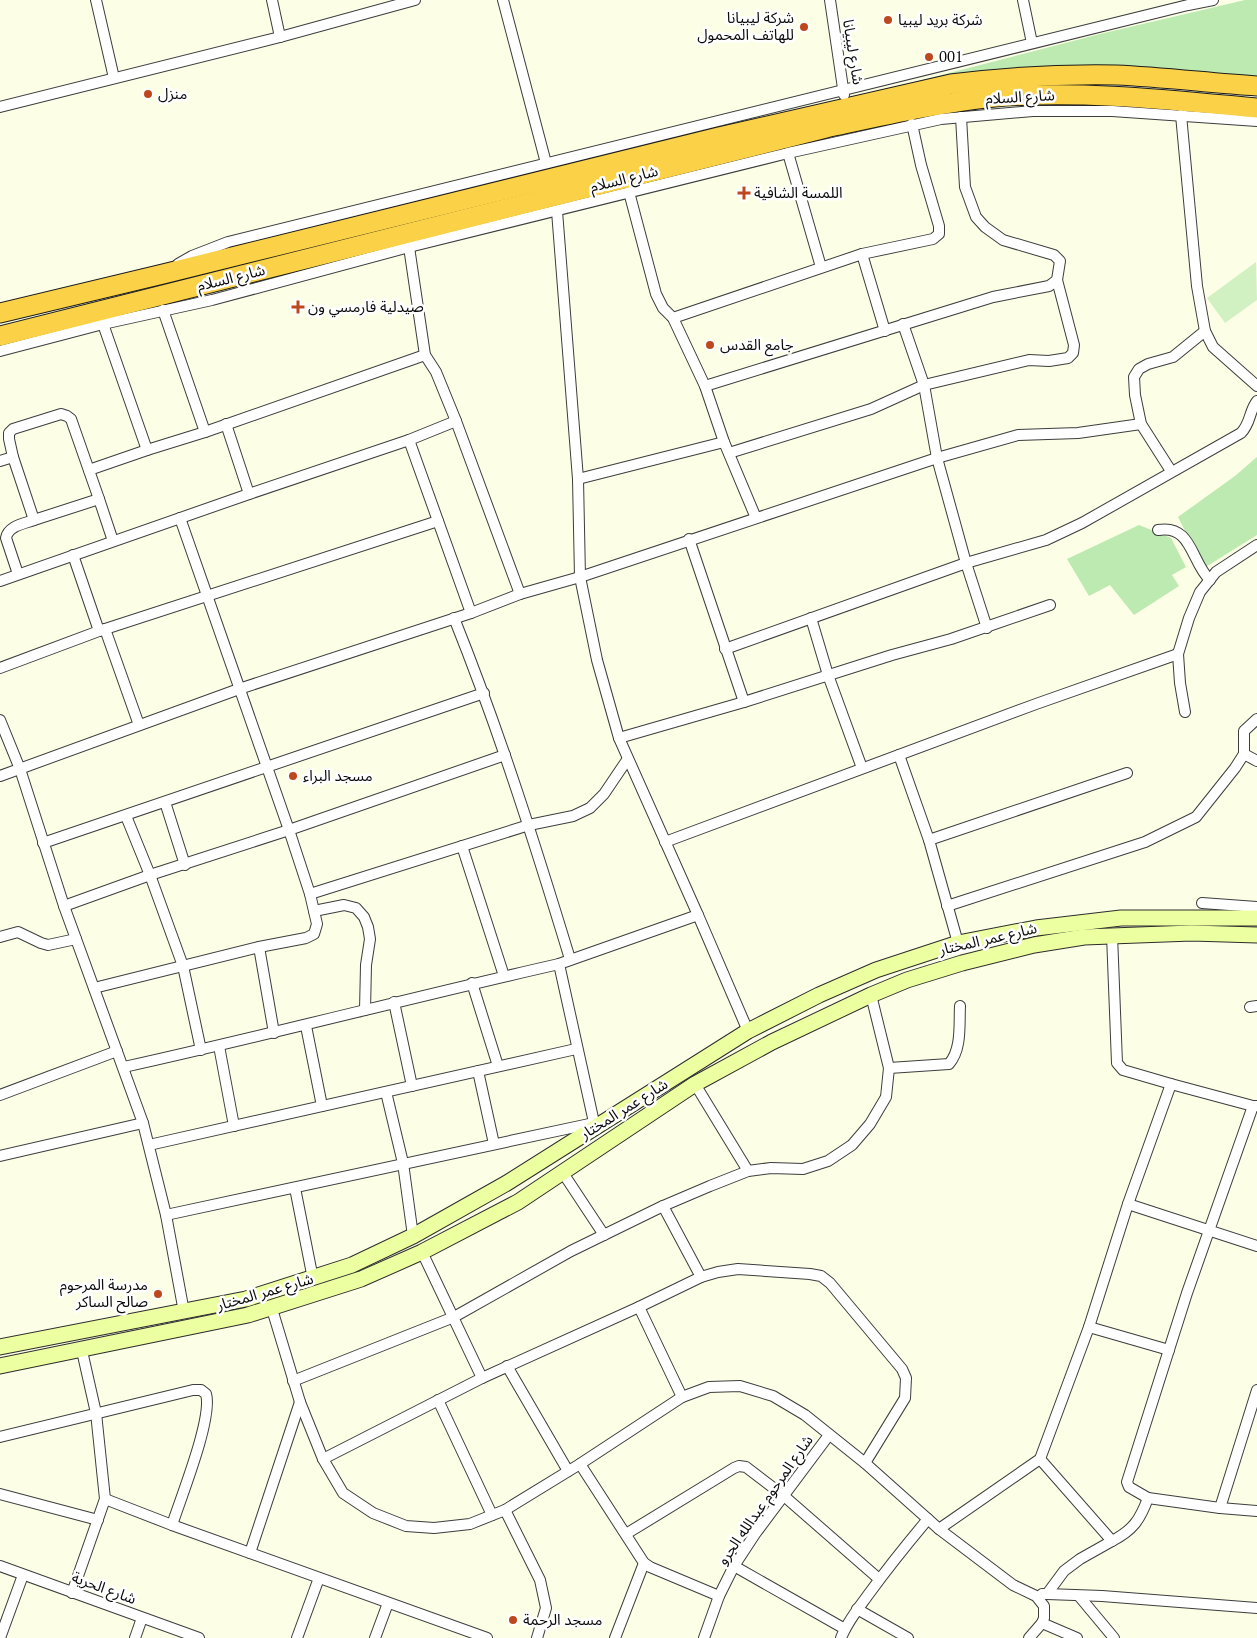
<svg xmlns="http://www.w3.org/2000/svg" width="1257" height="1638" viewBox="0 0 1257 1638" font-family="'PT Serif','Noto Sans Arabic',serif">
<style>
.green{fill:#bceab0}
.pitch{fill:#d2f1c2}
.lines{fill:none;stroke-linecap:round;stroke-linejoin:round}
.street-casing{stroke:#3d3d3d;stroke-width:12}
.secondary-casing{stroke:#2c2c2c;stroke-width:17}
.highway-casing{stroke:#1b1b1b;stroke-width:21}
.street{stroke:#fff;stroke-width:10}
.secondary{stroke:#ecffa1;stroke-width:15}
.highway{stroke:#fbd148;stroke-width:19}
.poi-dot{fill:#be481e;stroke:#fff;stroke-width:2}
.labels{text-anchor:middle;stroke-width:5;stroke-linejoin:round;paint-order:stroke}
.poi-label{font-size:15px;fill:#0a0a0a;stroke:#fff;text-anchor:start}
.street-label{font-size:15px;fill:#0a0a0a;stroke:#fff}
</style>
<rect width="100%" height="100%" fill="#fcffe6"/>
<g class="green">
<polygon points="1245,0 1257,0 1257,80 1078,65 922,80 1100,34"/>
<polygon points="1257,457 1257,535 1204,568 1178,517 1235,476"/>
<polygon points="1139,525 1171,538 1186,567 1172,575 1179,586 1134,615 1110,585 1089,596 1067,559"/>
</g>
<polygon class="pitch" points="1256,262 1257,300 1225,323 1207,298"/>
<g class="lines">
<defs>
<g id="street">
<polyline points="96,0 114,78"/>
<polyline points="272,0 280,37"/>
<polyline points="503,0 546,163"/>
<polyline points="830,0 844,95"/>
<polyline points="1023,0 1032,43"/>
<polyline points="0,107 280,37 415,0"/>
<polyline points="1181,115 1197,286 1205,331 1213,347 1257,386"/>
<polyline points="788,153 821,267"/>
<polyline points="629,192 656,294 663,308 673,318 705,386 724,442 756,518"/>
<polyline points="557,211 578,479 580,577 597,660 619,738 698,915 559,964"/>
<polyline points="409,247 425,355 436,372 456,421 520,594"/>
<polyline points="862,254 885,331"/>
<polyline points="178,264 192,256 228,242 1188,5 1213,0"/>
<polyline points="163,310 205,432"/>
<polyline points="673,318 862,254 933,239 939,234 939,226 921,165 912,124"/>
<polyline points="103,324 147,450 205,432 425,355"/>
<polyline points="903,324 924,385 937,458 966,563 987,628"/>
<polyline points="0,351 103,324 212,300 409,247 788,153 941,119 1033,111 1112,111 1257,121"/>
<polyline points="705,386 993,297 1049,286 1057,280 1060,261 1054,255 1003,240 985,227 976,217 965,187 961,117"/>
<polyline points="226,424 249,494"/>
<polyline points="409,440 471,613"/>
<polyline points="729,453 871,409 924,385 1029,360 1049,361 1068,358 1073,353 1074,345 1057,280"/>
<polyline points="13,457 9,439 9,433 13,429 61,414 67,416 71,419 99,499 113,541"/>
<polyline points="0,461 13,457 34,520 99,499"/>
<polyline points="89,470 147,450"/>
<polyline points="1171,471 1141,424 1135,395 1134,377 1139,369 1148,364 1173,357 1205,331"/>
<polyline points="578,479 724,442"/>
<path d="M1158,530C1192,524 1191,562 1210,580"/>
<polyline points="689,539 744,702"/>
<polyline points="73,555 99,631"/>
<path d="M18,574L6,538C8,526 23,524 34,520"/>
<polyline points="0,581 249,494 409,440 456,421"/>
<path d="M454,618C499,730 535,844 570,959"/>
<polyline points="811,618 828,675 862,768"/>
<polyline points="105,629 139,725"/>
<path d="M725,649L966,563L1046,540L1082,523L1241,433C1251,423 1249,411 1257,401"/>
<polyline points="0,668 99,631 438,521"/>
<polyline points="1185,712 1180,683 1178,654 1189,618 1200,592 1216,572 1257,545"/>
<polyline points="0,720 20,769 64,906 143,1123 166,1215 184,1312"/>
<polyline points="619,738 744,702 892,655 951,639 1050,605"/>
<polyline points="1244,754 1257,761"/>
<polyline points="899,755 929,840 958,943"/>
<polyline points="0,776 239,689 471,613 520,594 580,577 937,458 1018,435 1078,433 1141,424"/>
<polyline points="165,802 185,865"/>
<polyline points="126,816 150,875 183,966 201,1050"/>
<polyline points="929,840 1127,773"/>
<polyline points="665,842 1036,704 1178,654"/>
<polyline points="43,843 484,693"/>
<polyline points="462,846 504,976"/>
<polyline points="310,894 529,825 573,816 590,808 604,794 627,760"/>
<polyline points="1202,903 1257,907"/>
<polyline points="64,906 150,875 289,830 505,755"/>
<polyline points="947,906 1145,842 1196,817 1235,768 1244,754 1244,731 1257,719"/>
<polyline points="314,911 344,905 356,908 364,917 368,927 370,939 366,965 365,1010"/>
<polyline points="698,915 748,1031"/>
<polyline points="1112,935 1117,1063 1123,1070 1171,1084"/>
<polyline points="0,937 18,932 41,943 48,945 76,939"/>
<polyline points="259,947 274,1033"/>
<polyline points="472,983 498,1066"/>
<polyline points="94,988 259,947 306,938 314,934 317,924 310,894 289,830 180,518"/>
<polyline points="394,1002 412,1086"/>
<polyline points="1250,1007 1257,1006"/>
<polyline points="306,1026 322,1106"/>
<polyline points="219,1046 234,1126"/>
<path d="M124,1067C269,1035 413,997 559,964L595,1127"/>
<path d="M889,1068L949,1064C962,1049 959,1025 960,1006"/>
<polyline points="478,1071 494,1144"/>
<polyline points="695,1084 748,1171"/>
<polyline points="386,1092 403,1163 413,1236"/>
<polyline points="0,1095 117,1051"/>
<polyline points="1253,1106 1187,1293 1127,1482 1129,1487 1148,1498 1220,1508 1257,1511"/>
<polyline points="149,1145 576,1049"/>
<polyline points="0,1156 143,1123"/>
<polyline points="563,1173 604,1235"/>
<polyline points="295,1188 313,1279"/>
<polyline points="1128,1204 1257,1246"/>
<polyline points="166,1215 594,1123"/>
<polyline points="422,1252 482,1378"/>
<polyline points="701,1277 718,1272 738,1269 810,1274 821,1276 830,1283 902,1369 906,1378 905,1398 865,1463"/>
<polyline points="639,1307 682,1397"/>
<polyline points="272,1309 300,1402 323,1459 343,1493 373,1513 406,1526 434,1528 470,1524 505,1510 580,1464 682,1397 709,1387 740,1386 773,1396 805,1415 865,1463 939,1529 1013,1585 1036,1596 1044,1606 1044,1618 1042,1623 1029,1638"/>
<polyline points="1089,1327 1169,1350"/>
<polyline points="507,1366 568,1471"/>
<polyline points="293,1381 454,1317 571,1251 663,1206 710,1186 748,1171 771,1168 803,1169 828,1161 852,1145 870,1124 886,1097 889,1068 871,995"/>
<polyline points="438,1400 492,1515"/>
<path d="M0,1437L193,1390H201L206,1394C213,1418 181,1497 172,1525"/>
<polyline points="323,1459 482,1378 639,1307 701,1277 663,1206"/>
<path d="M1040,1459L1112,1541C1133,1530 1140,1520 1148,1498"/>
<polyline points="580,1464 644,1563 650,1567 719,1596"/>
<polyline points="0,1494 98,1520"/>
<polyline points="105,1499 172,1525 487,1638"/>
<polyline points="1220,1508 1257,1390"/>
<polyline points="505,1510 540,1580 546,1608 537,1638"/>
<polyline points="939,1529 1040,1459 1089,1327 1128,1204 1171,1084 1253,1106 1257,1106"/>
<polyline points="626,1534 734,1468 739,1466 746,1467 784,1496 879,1579"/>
<polyline points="250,1553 300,1402"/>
<polyline points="0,1566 199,1638"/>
<polyline points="734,1566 845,1629"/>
<polyline points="72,1593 105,1499 96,1413 82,1351"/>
<polyline points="1042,1594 1047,1594 1064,1571 1080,1559 1112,1541"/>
<polyline points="1047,1594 1102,1596 1257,1608"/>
<polyline points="1079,1596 1114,1638"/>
<polyline points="857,1609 908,1638"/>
<polyline points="1042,1623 1077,1638"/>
<polyline points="0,1638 23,1575"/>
<polyline points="135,1638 142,1618"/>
<polyline points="297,1638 319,1578"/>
<polyline points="375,1638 388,1603"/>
<polyline points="615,1638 644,1563"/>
<polyline points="704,1638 719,1596 734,1566 755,1534 829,1435"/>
<path d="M841,1638C847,1622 858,1609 868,1595C887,1569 907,1544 928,1519"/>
</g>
<g id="secondary">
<polyline points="0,1347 246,1299 352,1265 413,1236 507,1183 748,1031 819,995 876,970 958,943 1036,928 1121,918 1257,918"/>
<polyline points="0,1366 248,1315 361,1279 422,1252 518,1202 695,1084 772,1042 871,995 907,980 962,963 1034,945 1084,937 1192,933 1257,935"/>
</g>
<g id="highway">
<path d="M0,313L163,274L719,137L951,84C1006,77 1060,74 1116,75C1163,77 1210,83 1257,86"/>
<path d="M0,336L826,128C882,116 938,103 995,97C1082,90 1170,100 1257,108"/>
</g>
</defs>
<use href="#street" class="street-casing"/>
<use href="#secondary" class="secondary-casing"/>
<use href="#highway" class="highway-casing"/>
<use href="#street" class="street"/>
<use href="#secondary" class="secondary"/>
<use href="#highway" class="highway"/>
</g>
<g class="poi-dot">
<circle cx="888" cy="20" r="5"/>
<circle cx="804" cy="27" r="5"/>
<circle cx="929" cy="57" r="5"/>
<circle cx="148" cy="94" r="5"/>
<path d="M741.5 185.5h5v5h5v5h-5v5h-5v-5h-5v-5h5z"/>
<path d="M295.5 299.5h5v5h5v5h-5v5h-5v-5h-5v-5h5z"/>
<circle cx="710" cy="345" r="5"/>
<circle cx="293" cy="776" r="5"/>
<circle cx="158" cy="1294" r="5"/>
<circle cx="513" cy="1620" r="5"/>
</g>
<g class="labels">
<g class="poi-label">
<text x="794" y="23" text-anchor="end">شركة ليبيانا<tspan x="794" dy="17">للهاتف المحمول</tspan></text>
<text x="898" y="25">شركة بريد ليبيا</text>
<text x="939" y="62">001</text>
<text x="158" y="99">منزل</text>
<text x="754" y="198">اللمسة الشافية</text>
<text x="308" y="312">صيدلية فارمسي ون</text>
<text x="720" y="350">جامع القدس</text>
<text x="303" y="781">مسجد البراء</text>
<text x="148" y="1290" text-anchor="end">مدرسة المرحوم<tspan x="148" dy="17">صالح الساكر</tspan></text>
<text x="523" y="1625">مسجد الرحمة</text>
</g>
<g class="street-label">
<text transform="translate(853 52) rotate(81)" y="5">شارع ليبيانا</text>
<text transform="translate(1020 97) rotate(-3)" y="5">شارع السلام</text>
<text transform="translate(624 179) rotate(-14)" y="5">شارع السلام</text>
<text transform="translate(231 278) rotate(-14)" y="5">شارع السلام</text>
<text transform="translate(988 939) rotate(-13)" y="5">شارع عمر المختار</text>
<text transform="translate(624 1109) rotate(-32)" y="5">شارع عمر المختار</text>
<text transform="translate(265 1292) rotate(-16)" y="5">شارع عمر المختار</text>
<text transform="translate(765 1500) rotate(-55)" y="5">شارع المرحوم عبدالله الجرو</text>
<text transform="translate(104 1588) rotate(20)" y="5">شارع الحرية</text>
</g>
</g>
</svg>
